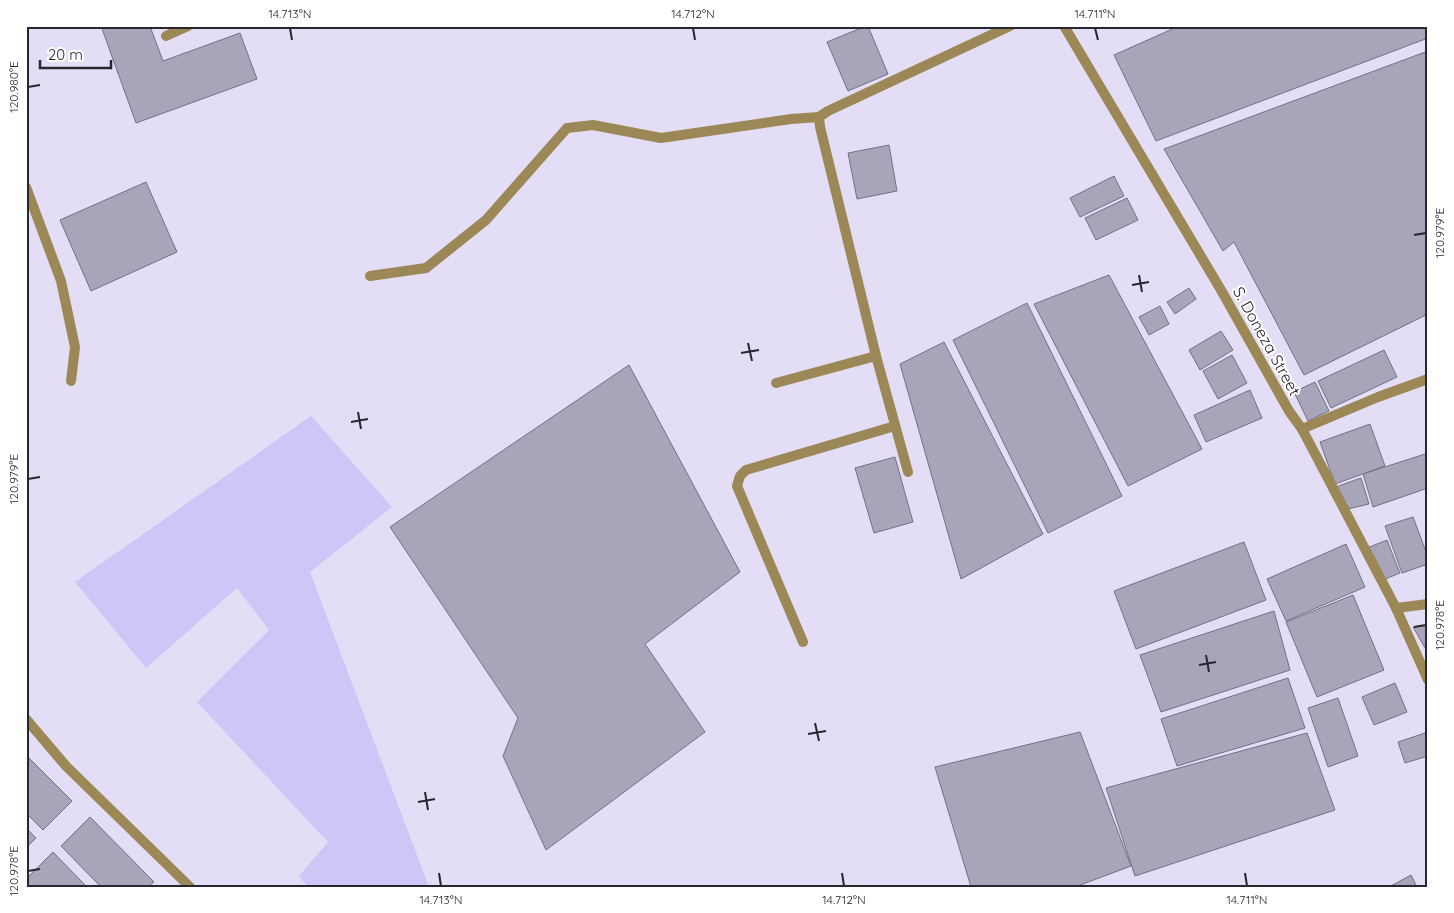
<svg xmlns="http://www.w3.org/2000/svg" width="1454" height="913" viewBox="0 0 1454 913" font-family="Quicksand,sans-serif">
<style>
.green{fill:#cfc5f6}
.building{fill:#a8a4ba;stroke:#747084}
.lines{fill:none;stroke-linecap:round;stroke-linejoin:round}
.service{stroke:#9c8857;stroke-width:10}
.minor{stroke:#9c8857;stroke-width:10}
.ticks{fill:none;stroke:#28262e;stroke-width:2}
.labels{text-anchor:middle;stroke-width:4;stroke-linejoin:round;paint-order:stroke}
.street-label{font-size:16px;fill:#28262e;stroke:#fff}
.neatline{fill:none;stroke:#28262e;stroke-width:2}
.ticks-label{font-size:12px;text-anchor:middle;fill:#28262e}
</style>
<rect width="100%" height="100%" fill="#e3def5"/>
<polygon class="green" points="311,416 392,507 310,572 429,887 308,887 299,876 328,842 197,702 269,630 237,588 146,668 75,582"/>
<g class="building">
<polygon points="101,26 158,26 151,29 163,61 240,33 257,79 136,123"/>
<polygon points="866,26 868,26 888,74 848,91 827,42"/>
<polygon points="1179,26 1428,26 1428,38 1156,141 1114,55"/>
<polygon points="1428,51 1428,314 1304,375 1234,242 1223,251 1164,149"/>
<polygon points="889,145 897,191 857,199 848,153"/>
<polygon points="1114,176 1124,196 1080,217 1070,198"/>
<polygon points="146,182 177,252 91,291 60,220"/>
<polygon points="1127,198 1138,220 1096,240 1085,218"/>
<polygon points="1109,275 1202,449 1128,486 1034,304"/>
<polygon points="1189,288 1196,299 1175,314 1167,302"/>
<polygon points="1027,303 1122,496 1048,533 953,340"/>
<polygon points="1160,306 1169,324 1149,335 1139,317"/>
<polygon points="1221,331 1233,350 1200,370 1189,350"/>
<polygon points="944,342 1043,534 961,579 900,364"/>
<polygon points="1384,350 1397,377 1331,408 1318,381"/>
<polygon points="1232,355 1247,383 1218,399 1203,371"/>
<polygon points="629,365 740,572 645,644 705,732 546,850 503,756 518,718 390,527"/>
<polygon points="1315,382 1329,411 1308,421 1294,392"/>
<polygon points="1250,390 1262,418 1206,442 1194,415"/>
<polygon points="1370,424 1385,466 1335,484 1320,442"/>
<polygon points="1428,453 1428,488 1373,507 1363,474"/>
<polygon points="895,457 913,522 874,533 855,468"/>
<polygon points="1361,478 1369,504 1348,509 1336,487"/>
<polygon points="1413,517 1428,557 1428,564 1402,573 1385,526"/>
<polygon points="1387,540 1400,573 1383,580 1367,548"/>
<polygon points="1244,542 1266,600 1136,649 1114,591"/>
<polygon points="1346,544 1365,587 1286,621 1267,579"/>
<polygon points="1353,595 1384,670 1317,697 1286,622"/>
<polygon points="1274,611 1290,670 1161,712 1140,655"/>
<polygon points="1428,625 1428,653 1413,627"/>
<polygon points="1288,678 1305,728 1177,766 1161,719"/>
<polygon points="1395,683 1407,712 1374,725 1362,697"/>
<polygon points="1338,698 1358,756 1328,767 1308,708"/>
<polygon points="1080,732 1131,866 1075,887 971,887 935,767"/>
<polygon points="1428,732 1428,756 1405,763 1398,742"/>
<polygon points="1307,733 1335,810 1135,876 1106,788"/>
<polygon points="26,755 72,801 43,830 26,813"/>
<polygon points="90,817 154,882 148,887 101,887 61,846"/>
<polygon points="26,828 36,838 26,848"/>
<polygon points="53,852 87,887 29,887 26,884 26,879"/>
<polygon points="1411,875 1417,887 1389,887"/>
</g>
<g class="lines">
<g class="service">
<polyline points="166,36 188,26"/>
<polyline points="370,276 426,268 486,220 567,128 593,125 661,138 791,119 819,117"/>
<polyline points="776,383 876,356"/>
<polyline points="803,642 737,486 740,476 746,470 895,426"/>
<polyline points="26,719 66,766 190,887"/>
</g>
<g class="minor">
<polyline points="1064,26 1221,290 1289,411 1302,429 1396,608 1428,680"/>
<polyline points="26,187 61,281 75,347 71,381"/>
<polyline points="1302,429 1378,397 1428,379"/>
<polyline points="908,472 876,356 820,127 819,117 828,111 1010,26"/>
<polyline points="1396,608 1428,604"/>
</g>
</g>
<path class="ticks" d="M290,28L292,40M693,28L695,40M1095,28L1098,40M28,87L40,85M1414,235L1426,233M1139,275L1142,292M1132,285L1149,282M748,343L752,361M741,353L759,350M358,412L361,429M351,422L368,419M28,479L40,477M1414,627L1426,625M1206,655L1209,672M1199,665L1216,662M815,723L819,741M808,734L826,731M425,792L428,810M418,802L435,799M28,871L40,869M439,873L441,886M842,873L844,886M1245,873L1247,886"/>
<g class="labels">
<g class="street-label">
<text transform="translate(1267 341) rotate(61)" y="6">S. Doneza Street</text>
</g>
</g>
<rect width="1454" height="913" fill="none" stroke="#ffffff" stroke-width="55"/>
<path d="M40 60v8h71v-8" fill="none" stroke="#28262e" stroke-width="2.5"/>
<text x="48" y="60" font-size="15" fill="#28262e" stroke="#ffffff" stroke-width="4" paint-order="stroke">20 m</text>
<rect x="28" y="28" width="1398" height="858" class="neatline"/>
<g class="ticks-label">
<text x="290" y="18">14.713°N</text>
<text x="693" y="18">14.712°N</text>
<text x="1095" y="18">14.711°N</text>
<text transform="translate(14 87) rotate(-90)" y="4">120.980°E</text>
<text transform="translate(1440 233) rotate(-90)" y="4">120.979°E</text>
<text transform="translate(14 479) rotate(-90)" y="4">120.979°E</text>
<text transform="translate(1440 625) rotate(-90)" y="4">120.978°E</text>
<text transform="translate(14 871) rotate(-90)" y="4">120.978°E</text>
<text x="441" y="904">14.713°N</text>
<text x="844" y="904">14.712°N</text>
<text x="1247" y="904">14.711°N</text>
</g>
</svg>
